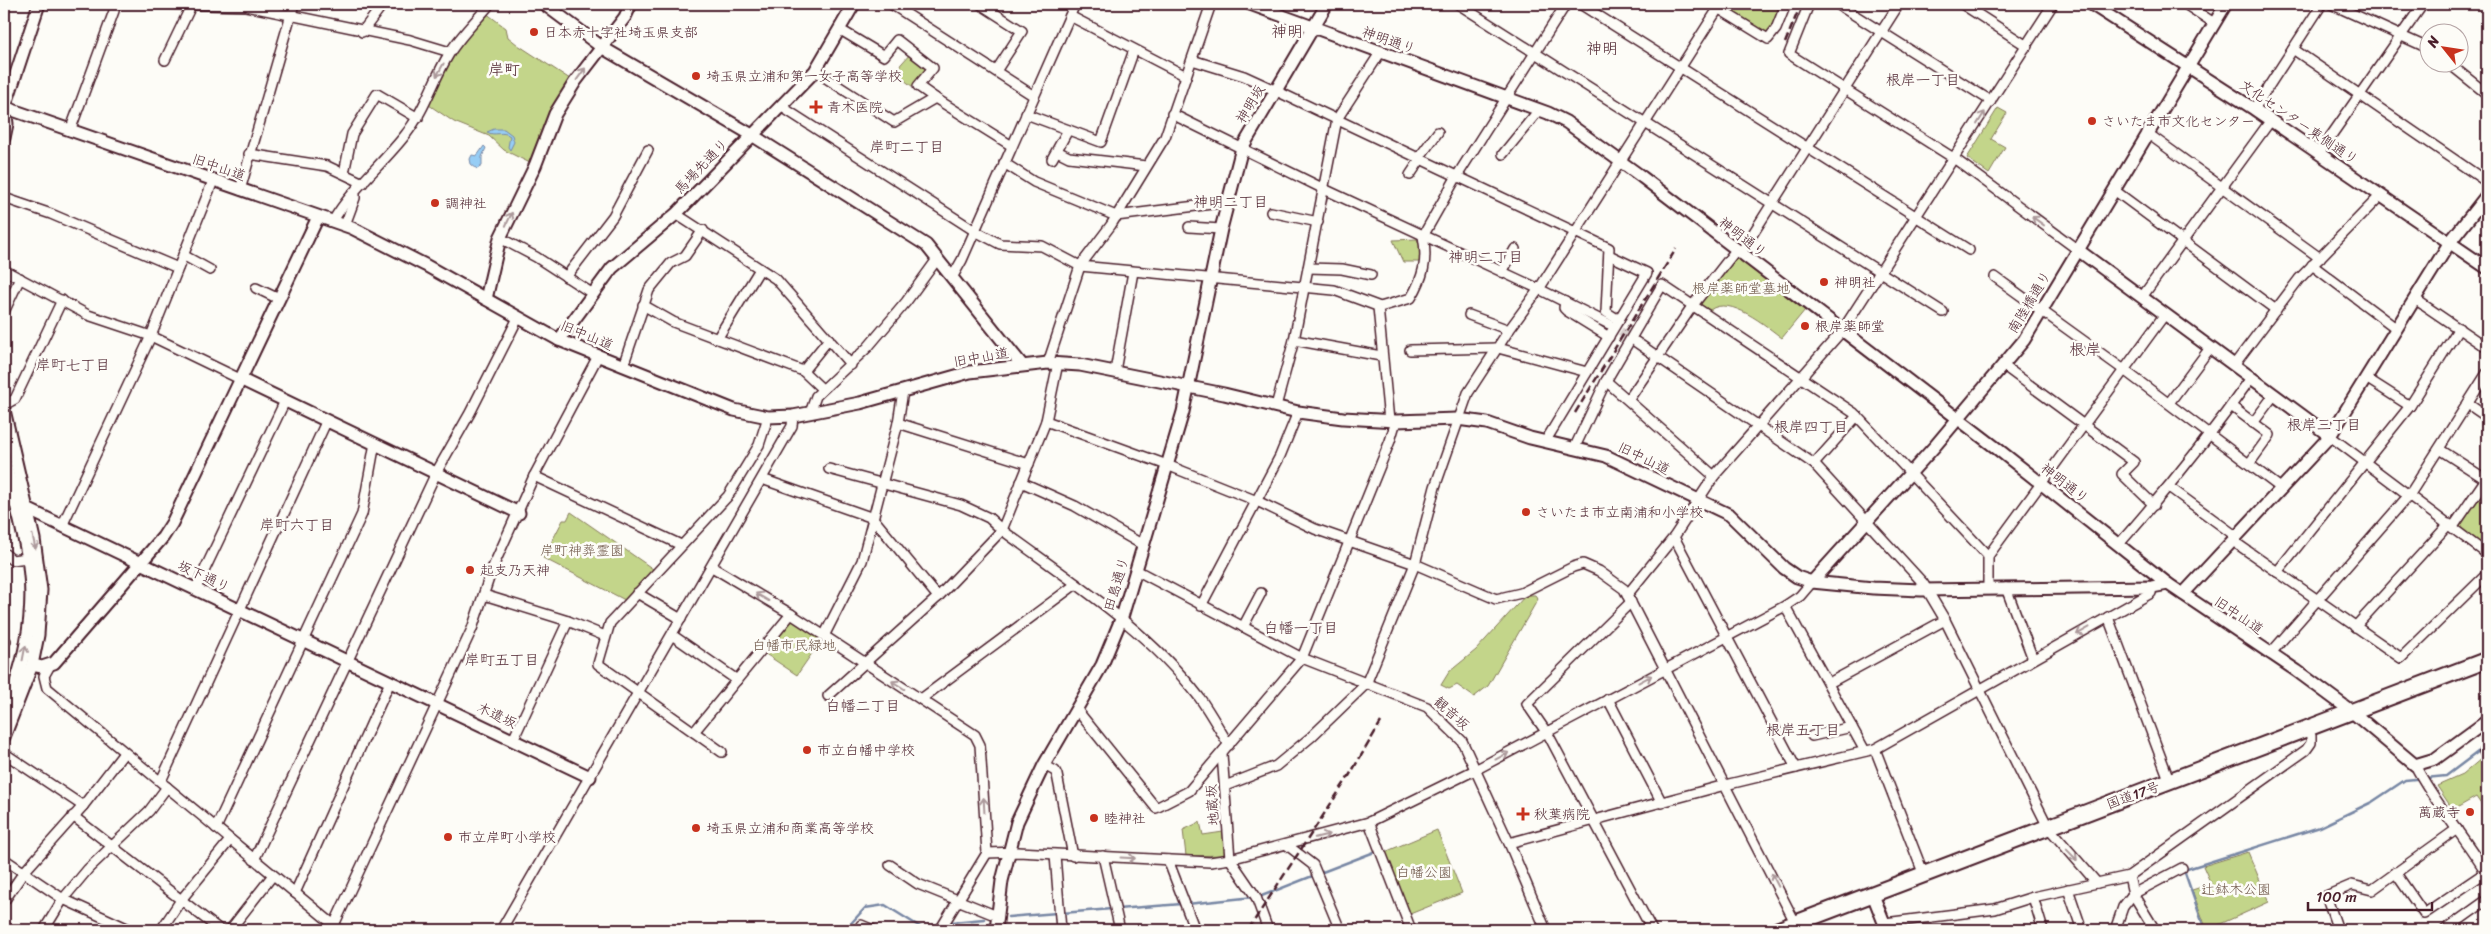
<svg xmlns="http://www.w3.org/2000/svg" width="2491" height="934" viewBox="0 0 2491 934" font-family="Sriracha,'Klee One',sans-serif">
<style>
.green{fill:#c3d58a;stroke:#867a5a}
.water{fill:#96cdf5;stroke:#7887a4}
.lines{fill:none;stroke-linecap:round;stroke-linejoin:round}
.stream{stroke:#7887a4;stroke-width:2.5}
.street-tunnel{stroke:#d9d0ce;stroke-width:9;stroke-dasharray:9 4.5;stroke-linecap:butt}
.street-casing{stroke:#4a1f2b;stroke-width:12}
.secondary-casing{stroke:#4a1f2b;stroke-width:15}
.highway-casing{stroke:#4a1f2b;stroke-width:19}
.street{stroke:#fdfcf7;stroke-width:9}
.secondary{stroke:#fdfcf7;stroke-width:11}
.highway{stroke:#fdfcf7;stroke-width:15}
.rail{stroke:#4a1f2b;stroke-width:2.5;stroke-dasharray:8 4;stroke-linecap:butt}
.oneway{stroke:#ac999b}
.poi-dot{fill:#c8321e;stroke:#fdfcf7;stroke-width:2}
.labels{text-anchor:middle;stroke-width:5;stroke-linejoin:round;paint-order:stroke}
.poi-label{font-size:14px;fill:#4a1f2b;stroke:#fdfcf7;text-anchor:start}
.street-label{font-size:14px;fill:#4a1f2b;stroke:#fdfcf7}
.park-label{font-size:14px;fill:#6e5648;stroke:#fdfcf7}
.neighbourhood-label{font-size:15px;fill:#4a1f2b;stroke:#fdfcf7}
.quarter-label{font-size:16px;fill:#4a1f2b;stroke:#fdfcf7}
</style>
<rect width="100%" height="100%" fill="#fdfcf7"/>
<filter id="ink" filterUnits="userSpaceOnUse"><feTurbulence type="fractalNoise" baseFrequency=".02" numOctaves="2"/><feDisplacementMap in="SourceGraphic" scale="10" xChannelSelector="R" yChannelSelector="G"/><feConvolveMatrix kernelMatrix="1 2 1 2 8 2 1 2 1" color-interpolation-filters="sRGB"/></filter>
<g filter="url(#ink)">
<g class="green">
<polygon points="1726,4 1784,4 1774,28 1765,33 1726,8"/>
<polygon points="486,13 506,28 508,37 518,45 573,81 532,164 504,150 489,136 454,122 429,105 449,58"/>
<polygon points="911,53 931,68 913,87 894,72"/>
<polygon points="1998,108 2007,113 1991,139 2005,147 1989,174 1967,158"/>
<polygon points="1417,239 1423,254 1422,262 1403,262 1393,240"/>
<path d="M1734,256L1805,310L1782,338C1766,326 1730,295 1710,310L1699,304Z"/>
<polygon points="2485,486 2487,486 2487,549 2460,528 2460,525"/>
<polygon points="571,512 653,569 625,600 543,558 563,520 567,520"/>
<polygon points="1526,595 1535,595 1538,599 1488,686 1474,697 1457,685 1449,689 1441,685 1449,672 1476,650"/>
<polygon points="792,619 822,639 797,675 764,653"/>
<polygon points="2482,758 2487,765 2487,813 2476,797 2453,810 2437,786 2462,775"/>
<polygon points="1200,822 1203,835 1223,832 1225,855 1186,856 1183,830"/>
<polygon points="1437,830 1462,893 1410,914 1385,852"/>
<polygon points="2248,852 2269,902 2207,930 2192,890 2211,884 2203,866"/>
</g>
<g class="water">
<path d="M494,129H504L512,135L514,142L510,150L508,147L510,136C502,130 495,137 487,132Z"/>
<polygon points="484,146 486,148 482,157 482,166 477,169 471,164 470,159 472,155 477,156"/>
</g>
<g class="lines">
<g class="stream">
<polyline points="1320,873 1377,851"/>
<polyline points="1259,897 1315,875"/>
<polyline points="1187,904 1254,897"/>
<polyline points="1117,909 1182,904"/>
<polyline points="1062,913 1112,909"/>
<polyline points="1008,917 1057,913"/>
<polyline points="845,930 865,908 885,905 925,930"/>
<polyline points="946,930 952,922 984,919"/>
<polyline points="2205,930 2184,870 2320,827 2372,802 2405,780 2446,776 2487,745"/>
</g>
<polyline class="street-tunnel" points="1609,324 1636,342"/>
<defs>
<g id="street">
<polyline points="170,4 246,6 410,40 450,52"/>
<polyline points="891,4 1034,96"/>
<polyline points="980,4 1022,31 996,71"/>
<polyline points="1458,4 1943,312"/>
<polyline points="1580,4 1969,250"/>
<polyline points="1711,4 1768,39 1776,29 1786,4"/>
<polyline points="1809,4 1789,54 1955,159 2078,250"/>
<polyline points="1837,4 1991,101"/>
<polyline points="1962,4 2027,46"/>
<polyline points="2185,4 2214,23"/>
<polyline points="2331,4 2428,48"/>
<polyline points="783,5 784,4"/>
<polyline points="1070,16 1186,76"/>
<polyline points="839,29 884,56 897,40 933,68 918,86 935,98"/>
<polyline points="362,32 383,4"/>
<polyline points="2293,49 2487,182"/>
<polyline points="165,60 191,6"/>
<polyline points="1192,60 1244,76 1268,87 1609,248 1606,312 1619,320"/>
<polyline points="2447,62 2487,94"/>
<polyline points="815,71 894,122 935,98 1012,146"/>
<path d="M782,107L975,231L1000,244L1042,246L1080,266L1334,290L1380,307L1411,298C1423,278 1428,261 1423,236L1457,176L1566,4"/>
<polyline points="2254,109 2322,4"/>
<polyline points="1026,114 1101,142 1134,50"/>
<polyline points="1172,114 1324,189 1539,289 1609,324"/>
<polyline points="70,131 114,11 114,4"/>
<polyline points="2147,133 2320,258"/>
<polyline points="1057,151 1069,157 1146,166"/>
<polyline points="2319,153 2423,4"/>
<polyline points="249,154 327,166 363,183"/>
<polyline points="1503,154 1539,110"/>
<polyline points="1052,159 1068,130"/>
<polyline points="1418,159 1438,132"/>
<polyline points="1004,163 1034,182 1116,216 1228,202"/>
<polyline points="344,173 352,134 377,94 418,118"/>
<polyline points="1410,175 1420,160"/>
<polyline points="240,190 294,4"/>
<polyline points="2114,190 2276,310"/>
<polyline points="4,198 51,214 178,268"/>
<polyline points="1271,212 1318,222"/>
<polyline points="676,214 776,279 851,365"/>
<path d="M333,221C352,188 383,164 406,134C425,110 433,80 449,54C460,36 477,20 490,4"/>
<polyline points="345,225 355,198 355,193"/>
<polyline points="1189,227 1221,229"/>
<polyline points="500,238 536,257 593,294"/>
<polyline points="1740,254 1899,4"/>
<polyline points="183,255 210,270"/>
<polyline points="2312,265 2397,329"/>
<polyline points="1308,268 1342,269 1371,275"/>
<polyline points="4,270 88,315 151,336 240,379"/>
<polyline points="1502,272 1515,249"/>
<polyline points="953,276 962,260 1075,4"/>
<polyline points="566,277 613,216 648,150"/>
<polyline points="1995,277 2124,370 2282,489"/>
<polyline points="256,288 279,299"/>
<polyline points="2142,297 2271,120"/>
<polyline points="2415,299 2487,348"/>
<polyline points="1565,302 1564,308 1567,311 1609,337"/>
<polyline points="643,305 673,322 803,371 829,339"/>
<polyline points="1378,307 1389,421"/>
<polyline points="4,312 20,278"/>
<polyline points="1469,315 1509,330"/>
<polyline points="717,339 760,269"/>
<polyline points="1294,340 1381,356"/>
<polyline points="1636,342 1814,464 1923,583 1945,620 2048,827 2097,883"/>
<polyline points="1410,350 1498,348 1587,372"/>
<polyline points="1048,363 1080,266 1111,225 1165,137 1211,4"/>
<polyline points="2234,365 2299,279 2381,195"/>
<polyline points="623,366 649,290 671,263 685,256 703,230"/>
<polyline points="2004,366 2134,462 2122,474 2154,505"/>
<polyline points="803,371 822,389"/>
<polyline points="1115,371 1133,272"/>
<polyline points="2366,378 2410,406"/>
<polyline points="1606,381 1714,476"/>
<polyline points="1629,399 1693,305 1736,250"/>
<polyline points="2169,403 2210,348"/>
<polyline points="2468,404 2487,417"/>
<polyline points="4,405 15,399 62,300"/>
<polyline points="1276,406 1294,340 1337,119 1380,53"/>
<polyline points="2231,406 2270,435 2249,464"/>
<polyline points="810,413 816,396 868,347 906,302 938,258"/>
<polyline points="1046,421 1167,465 1257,501 1315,529 1415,564 1496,599 1521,593 1573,567 1583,564 1599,571 1624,589 1799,930"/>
<polyline points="898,423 1029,464"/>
<polyline points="2253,423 2274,395"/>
<polyline points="2330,436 2487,554"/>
<polyline points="1545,442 1647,273 1609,255"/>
<polyline points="1574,449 1606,381 1662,285 1854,413 1988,556"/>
<polyline points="2439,449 2487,480"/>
<polyline points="1814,464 1857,416"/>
<path d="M829,469L961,505L989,518L1002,530C1071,581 1146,628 1199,697C1210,712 1219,729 1229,745"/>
<polyline points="534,476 681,545"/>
<polyline points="762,479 873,518 938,597"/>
<polyline points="1021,482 1075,506 1143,545"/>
<polyline points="2169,487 2237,537"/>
<polyline points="62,526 151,336 213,181"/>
<polyline points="2453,527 2486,479"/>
<polyline points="1674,537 1796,768"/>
<polyline points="2233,541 2401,658 2487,574"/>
<path d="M2119,544C2166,491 2210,436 2251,378"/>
<polyline points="4,553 12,560 27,558"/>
<polyline points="712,567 791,614 975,735 980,745 987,853 940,930"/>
<polyline points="1136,570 1302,658 1427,707 1462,741 1509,843 1546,930"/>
<polyline points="2277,572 2410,406 2459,328"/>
<polyline points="196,588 285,401"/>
<polyline points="1988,588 1988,556 2165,314"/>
<polyline points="2006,588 2033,659"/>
<polyline points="637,593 681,619"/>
<polyline points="484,595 568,621 605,636"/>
<polyline points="1627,595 1674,537 1714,476 1842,331 2053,4"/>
<polyline points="1631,602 1527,704 1549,736 1652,930"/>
<polyline points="1201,606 1280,456 1298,412"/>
<polyline points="1785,606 1865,751"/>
<polyline points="2108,617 2170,782"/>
<polyline points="1243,627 1261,593"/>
<polyline points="2355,627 2449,524"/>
<polyline points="672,635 737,680"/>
<polyline points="824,636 862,561 898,423 903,391"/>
<polyline points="4,640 6,641"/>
<polyline points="2270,654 2410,494 2487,373"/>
<polyline points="49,667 44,676 47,688 340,930"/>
<polyline points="1829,683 1945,620"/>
<polyline points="828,696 938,597 1002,530 1046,421 1058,363"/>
<polyline points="921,699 1076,584"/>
<polyline points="1608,699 1662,803"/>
<polyline points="1077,710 1156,808 1189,791 1302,658 1390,441 1396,421"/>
<polyline points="694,732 791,614"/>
<polyline points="1812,736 1852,727"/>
<polyline points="513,740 568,621"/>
<polyline points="1875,749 1924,875"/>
<polyline points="2484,751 2487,757"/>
<polyline points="722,752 598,664 610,623 728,496 759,445 768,417"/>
<polyline points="4,753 83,806"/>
<polyline points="1222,754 1230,859 1256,897 1268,930"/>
<polyline points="1044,765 1055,771 1057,775 1073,856"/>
<path d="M2415,765C2435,804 2465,837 2487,874"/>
<polyline points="161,781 327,420"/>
<polyline points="1225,786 1276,766 1311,737 1366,684 1415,564 1435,487 1468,393 1509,330 1539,289 1721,4"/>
<polyline points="73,816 220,930"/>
<polyline points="1369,822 1411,930"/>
<polyline points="216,828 362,514 375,443"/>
<polyline points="1509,843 1725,785 1875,749 2151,593 2152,587"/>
<polyline points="1287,845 1313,865 1340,930"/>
<polyline points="987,853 1018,852 1210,862 1230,859 1369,822 1477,769 1785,606 1800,596 1812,582"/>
<polyline points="1055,855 1061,930"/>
<polyline points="1103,856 1120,930"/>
<polyline points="4,859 63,899 131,930"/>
<polyline points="254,860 436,473 470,413 518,318"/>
<polyline points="1168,860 1195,930"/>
<polyline points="890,865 918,884 997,916"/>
<polyline points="2395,872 2424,914 2486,872"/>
<polyline points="2129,876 2133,894 2155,930"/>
<polyline points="2068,889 2082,930"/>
<polyline points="295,893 390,682"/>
<polyline points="2033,897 2043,930"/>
<polyline points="4,901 24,872 83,806 124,753"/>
<polyline points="1885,923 1995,909 2033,897 2129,876 2306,750 2311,743 2311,736 2306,728"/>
<polyline points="334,925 472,629 492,569 534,476 598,356"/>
<polyline points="861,925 873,930"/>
<polyline points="44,930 63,899 88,869 149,811 167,787"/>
<polyline points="161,930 181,900 230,840"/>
<polyline points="230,930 273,875"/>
<polyline points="501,930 792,426 793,416"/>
<polyline points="2115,930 2123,907 2133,894 2182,868"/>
<polyline points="2338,930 2326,896 2352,885 2372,890 2457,829"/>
<polyline points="2445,930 2487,900"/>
</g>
<g id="secondary">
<polyline points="544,4 603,48 752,135 926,245 1022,365"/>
<polyline points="1250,4 1548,113 1566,122 1642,177 1995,447 2168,584 2297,671 2351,711 2415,765 2435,759 2487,721"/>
<polyline points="2091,4 2254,109 2487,268"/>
<polyline points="4,107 352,228 425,265 559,340 734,410 768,417 793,416 860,403 970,372 1048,363 1080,365 1224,394 1298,412 1343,418 1396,421 1457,419 1487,423 1530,438 1606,456 1730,515 1784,568 1797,577 1812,582 1873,588 1921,590 2152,587 2168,584"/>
<polyline points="4,110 39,4"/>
<polyline points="4,138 7,124 5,108"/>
<polyline points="2078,250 2330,436"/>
<polyline points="486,299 500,238 535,166 555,114 575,82 625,17 631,4"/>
<polyline points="559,340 612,268 676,214 815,71 854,4"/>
<polyline points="240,379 519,513"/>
<polyline points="4,410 34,539 41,590 38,635 32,665 4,737"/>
<path d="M4,458C13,494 24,530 29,566C36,618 23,668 4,715"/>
<polyline points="4,498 590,777"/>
<polyline points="1812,582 1935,446 2024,340 2226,4"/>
<polyline points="2183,594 2330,436 2450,242 2487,195"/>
<polyline points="32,665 42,667 54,663 163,537 172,523 318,217"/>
<polyline points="1873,895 1887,930"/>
<polyline points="996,930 1002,881 1017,822 1044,765 1102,665 1122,617 1183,412 1221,229 1242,148 1327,4"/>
</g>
<polyline id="highway" points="1778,930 2487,660"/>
</defs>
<use href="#street" class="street-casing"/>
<use href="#secondary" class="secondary-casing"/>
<use href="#highway" class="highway-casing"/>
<use href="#street" class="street"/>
<use href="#secondary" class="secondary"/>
<use href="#highway" class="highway"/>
<g class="rail">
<polyline points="1785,43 1801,4"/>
<polyline points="1575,413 1676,249"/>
<polyline points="1248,930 1349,776 1381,722"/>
</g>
</g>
<defs><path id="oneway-shaft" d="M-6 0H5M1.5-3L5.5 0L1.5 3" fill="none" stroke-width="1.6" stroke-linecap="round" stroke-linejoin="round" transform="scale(1.25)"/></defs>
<g class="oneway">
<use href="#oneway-shaft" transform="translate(440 70) rotate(119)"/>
<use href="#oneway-shaft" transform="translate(581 74) rotate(-54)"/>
<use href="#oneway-shaft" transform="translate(1981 118) rotate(-58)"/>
<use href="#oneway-shaft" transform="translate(509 219) rotate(-65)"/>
<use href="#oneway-shaft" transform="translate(2038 221) rotate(-144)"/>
<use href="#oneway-shaft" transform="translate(34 542) rotate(78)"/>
<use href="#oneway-shaft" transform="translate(762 597) rotate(-149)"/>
<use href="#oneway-shaft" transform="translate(2083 631) rotate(151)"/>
<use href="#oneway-shaft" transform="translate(24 653) rotate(-79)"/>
<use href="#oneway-shaft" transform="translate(1645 679) rotate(-28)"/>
<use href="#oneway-shaft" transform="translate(898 685) rotate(-148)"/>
<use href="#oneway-shaft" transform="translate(1502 756) rotate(-28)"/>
<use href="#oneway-shaft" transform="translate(984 805) rotate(-93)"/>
<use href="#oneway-shaft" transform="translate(1322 836) rotate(-14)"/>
<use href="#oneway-shaft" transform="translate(2072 855) rotate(46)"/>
<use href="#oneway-shaft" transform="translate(1128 858) rotate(3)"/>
<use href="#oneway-shaft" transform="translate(1775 880) rotate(-117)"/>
</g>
</g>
<g class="poi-dot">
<circle cx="534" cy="32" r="5"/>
<circle cx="696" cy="76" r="5"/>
<path d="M813.5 99.5h5v5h5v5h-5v5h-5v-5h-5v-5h5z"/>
<circle cx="2092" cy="121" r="5"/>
<circle cx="435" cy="203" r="5"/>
<circle cx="1824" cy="282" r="5"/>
<circle cx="1805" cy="326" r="5"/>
<circle cx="1526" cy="512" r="5"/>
<circle cx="470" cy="570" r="5"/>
<circle cx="807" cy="750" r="5"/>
<circle cx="2470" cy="812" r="5"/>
<path d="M1520.5 806.5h5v5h5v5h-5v5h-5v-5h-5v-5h5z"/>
<circle cx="1094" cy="818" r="5"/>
<circle cx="696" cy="828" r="5"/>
<circle cx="448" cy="837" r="5"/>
</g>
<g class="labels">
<g class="poi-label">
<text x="544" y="37">日本赤十字社埼玉県支部</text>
<text x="706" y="81">埼玉県立浦和第一女子高等学校</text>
<text x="827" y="112">青木医院</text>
<text x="2102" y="126">さいたま市文化センター</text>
<text x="445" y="208">調神社</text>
<text x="1834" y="287">神明社</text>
<text x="1815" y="331">根岸薬師堂</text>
<text x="1536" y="517">さいたま市立南浦和小学校</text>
<text x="480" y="575">起支乃天神</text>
<text x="817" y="755">市立白幡中学校</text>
<text x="2460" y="817" text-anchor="end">萬蔵寺</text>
<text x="1534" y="819">秋葉病院</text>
<text x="1104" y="823">睦神社</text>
<text x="706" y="833">埼玉県立浦和商業高等学校</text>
<text x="458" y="842">市立岸町小学校</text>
</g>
<g class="street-label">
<text transform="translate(1389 40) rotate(19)" y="5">神明通り</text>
<text transform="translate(1250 104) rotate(-59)" y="5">神明坂</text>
<text transform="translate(2299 122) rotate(34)" y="5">文化センター東側通り</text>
<text transform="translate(701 166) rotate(-46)" y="5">馬場先通り</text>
<text transform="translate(219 167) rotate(19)" y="5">旧中山道</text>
<text transform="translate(1743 237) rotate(38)" y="5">神明通り</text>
<text transform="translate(2029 302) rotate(-59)" y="5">南陸橋通り</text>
<text transform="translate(587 335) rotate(23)" y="5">旧中山道</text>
<text transform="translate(981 357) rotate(-10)" y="5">旧中山道</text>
<text transform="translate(1644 458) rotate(26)" y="5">旧中山道</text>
<text transform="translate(2065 483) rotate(38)" y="5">神明通り</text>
<text transform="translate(204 576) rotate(25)" y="5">坂下通り</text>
<text transform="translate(1116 584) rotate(-73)" y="5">田島通り</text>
<text transform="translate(2239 615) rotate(34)" y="5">旧中山道</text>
<text transform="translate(1452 713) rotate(42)" y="5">観音坂</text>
<text transform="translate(497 715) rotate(25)" y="5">木遣坂</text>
<text transform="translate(2133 795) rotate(-20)" y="5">国道17号</text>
<text transform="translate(1212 805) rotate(-94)" y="5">地蔵坂</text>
</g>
<g class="park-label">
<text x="1741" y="293">根岸薬師堂墓地</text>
<text x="582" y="555">岸町神葬霊園</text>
<text x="794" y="650">白幡市民緑地</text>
<text x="1424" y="877">白幡公園</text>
<text x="2236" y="894">辻鉢木公園</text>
</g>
<g class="neighbourhood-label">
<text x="1923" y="85">根岸一丁目</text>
<text x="907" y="152">岸町二丁目</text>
<text x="1231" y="207">神明二丁目</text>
<text x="1486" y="262">神明二丁目</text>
<text x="73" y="370">岸町七丁目</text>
<text x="2324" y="430">根岸三丁目</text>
<text x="1811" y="432">根岸四丁目</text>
<text x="297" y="530">岸町六丁目</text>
<text x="1301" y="633">白幡一丁目</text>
<text x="502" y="665">岸町五丁目</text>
<text x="863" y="711">白幡二丁目</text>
<text x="1803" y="735">根岸五丁目</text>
</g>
<g class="quarter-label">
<text x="1287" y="37">神明</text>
<text x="1602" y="54">神明</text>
<text x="504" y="75">岸町</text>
<text x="2085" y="355">根岸</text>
</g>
</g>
<rect width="2491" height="934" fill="none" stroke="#fdfcf7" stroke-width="20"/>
<rect x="10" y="10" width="2471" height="914" fill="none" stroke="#4a1f2b" stroke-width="2" filter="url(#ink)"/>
<g transform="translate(2444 48) rotate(300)"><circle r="24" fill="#fdfcf7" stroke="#b5a4a5"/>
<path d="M0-4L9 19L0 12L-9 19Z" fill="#c8321e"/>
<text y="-8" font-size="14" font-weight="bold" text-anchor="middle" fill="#4a1f2b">N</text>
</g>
<path d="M2308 902v8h124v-8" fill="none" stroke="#4a1f2b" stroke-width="2.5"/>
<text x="2316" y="902" font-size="15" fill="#4a1f2b" stroke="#fdfcf7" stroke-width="4" paint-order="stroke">100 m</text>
</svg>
